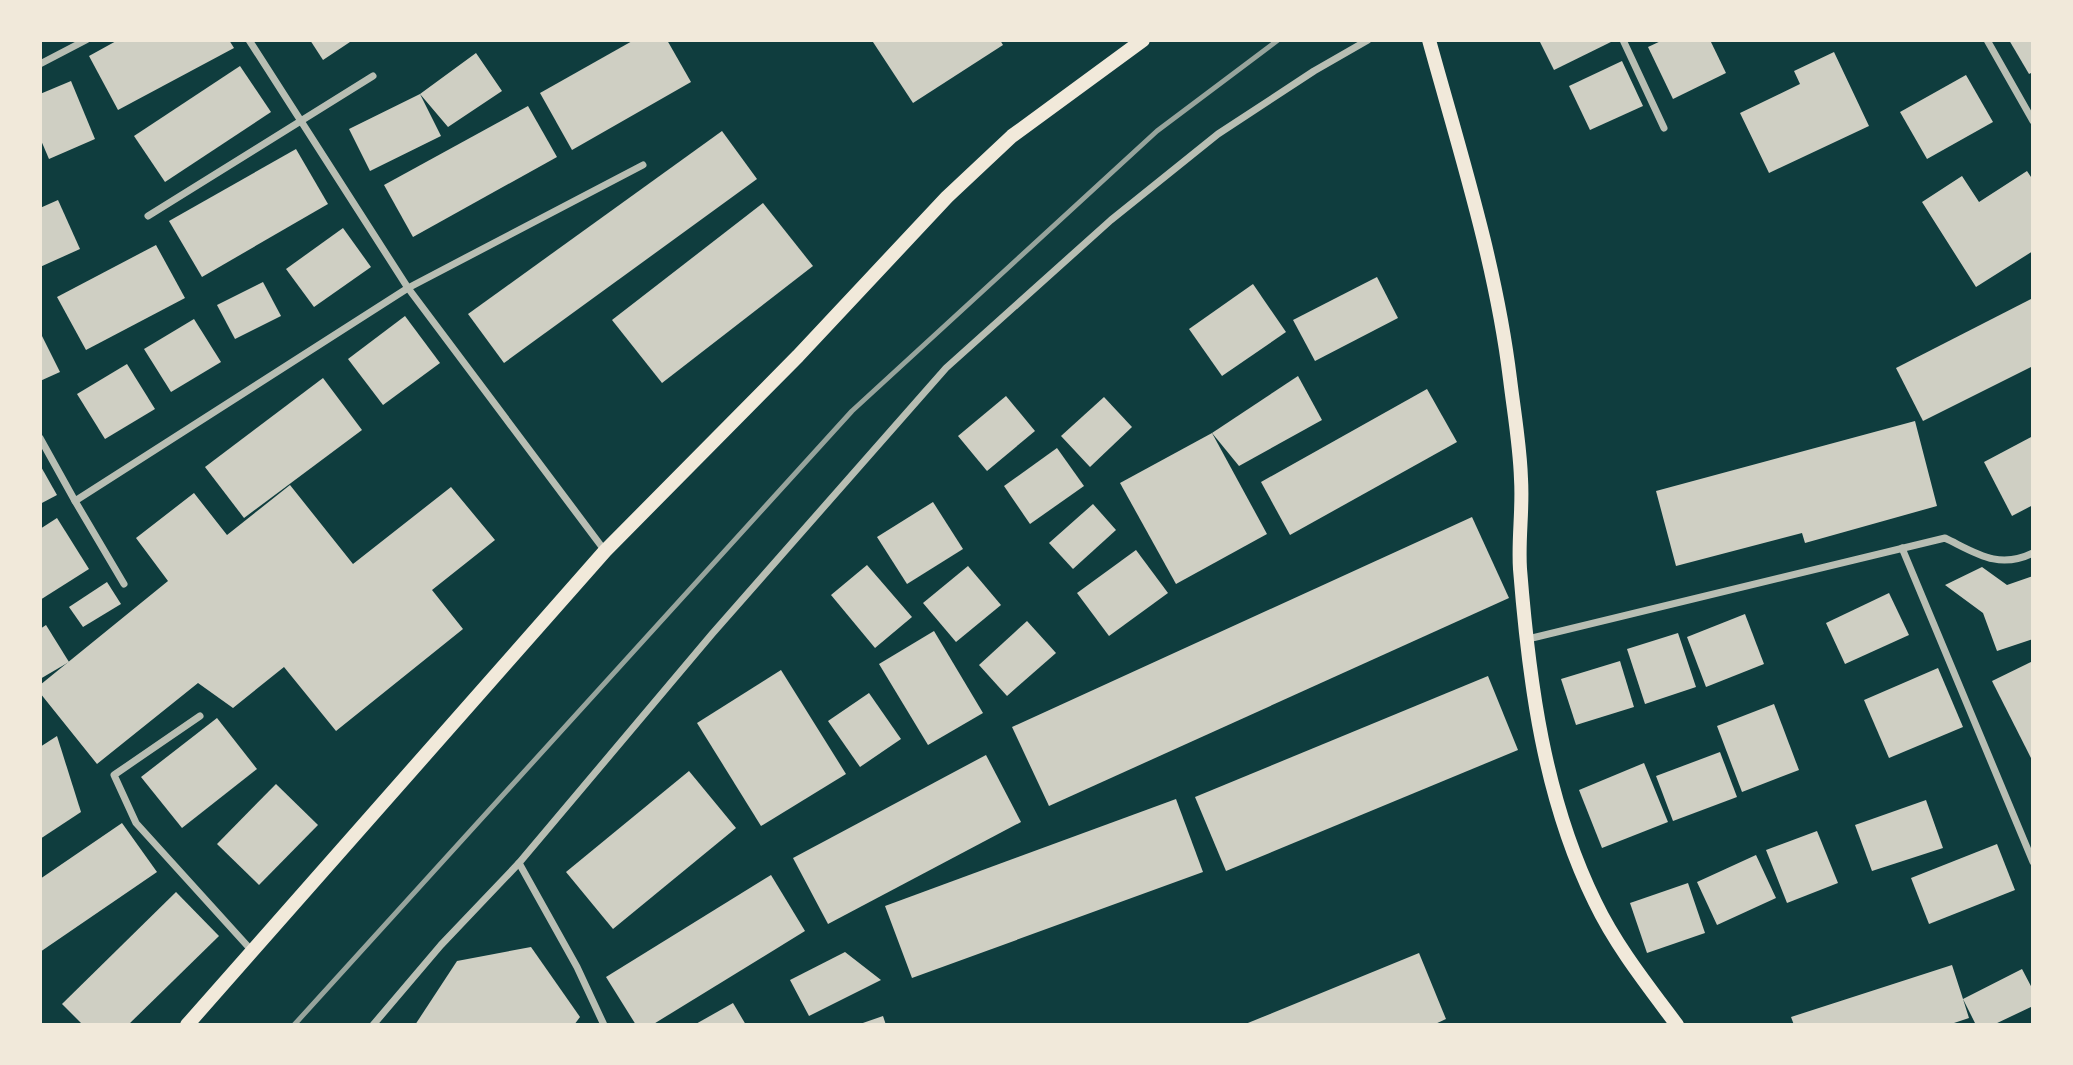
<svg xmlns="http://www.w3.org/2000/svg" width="2073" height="1065" viewBox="0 0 2073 1065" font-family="'Nunito Sans',sans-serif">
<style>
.building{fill:#cfcfc3}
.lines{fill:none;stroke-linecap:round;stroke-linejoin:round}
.minor{stroke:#b8beb3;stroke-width:7}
.secondary{stroke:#f1e9da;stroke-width:14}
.rail{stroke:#97a49c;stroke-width:5}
</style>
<rect width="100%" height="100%" fill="#0f3d3e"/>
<g class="building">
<polygon points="118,40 229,40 234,48 118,110 89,56"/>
<polygon points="310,40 353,40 323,60"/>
<polygon points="634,40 667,40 691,82 572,150 540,93"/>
<polygon points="876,40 1000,40 1003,45 913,103 873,42"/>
<polygon points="1539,40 1615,40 1554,70"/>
<polygon points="1663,40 1710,40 1726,73 1673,99 1648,47"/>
<polygon points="2009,40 2033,40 2033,72 2029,74"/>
<polygon points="1834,52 1869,126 1769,173 1740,113 1800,84 1794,71"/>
<polygon points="476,53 502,91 448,127 420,94 441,136 370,171 349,129 420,94"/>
<polygon points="1622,61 1643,106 1590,130 1569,86"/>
<polygon points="240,66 271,112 165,182 134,136"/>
<polygon points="1966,75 1993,122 1927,159 1900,112"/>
<polygon points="71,81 95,139 49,159 40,138 40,94"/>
<polygon points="528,106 557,157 413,237 384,185"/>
<polygon points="722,131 757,179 504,363 468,314"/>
<polygon points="296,149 328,204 202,277 169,221"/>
<polygon points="2027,171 2033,180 2033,251 1976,287 1922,202 1962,176 1979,202"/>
<polygon points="58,200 80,249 40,267 40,208"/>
<polygon points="763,203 813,266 662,383 612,320"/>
<polygon points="343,228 371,267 314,307 286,269"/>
<polygon points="156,245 185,298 86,350 57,297"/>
<polygon points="1377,277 1398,318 1315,361 1293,320"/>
<polygon points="263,282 281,316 235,339 217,305"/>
<polygon points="1253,284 1286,332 1222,376 1189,329"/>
<polygon points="2033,298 2033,366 1923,421 1896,368"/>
<polygon points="405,316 440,363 383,405 348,359"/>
<polygon points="194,319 221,362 171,392 144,349"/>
<polygon points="40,332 60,372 40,381"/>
<polygon points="127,364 155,409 105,439 77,394"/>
<polygon points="1298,376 1322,420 1239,466 1212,433"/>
<polygon points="323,378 362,430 244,518 205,467"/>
<polygon points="1427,389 1457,442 1290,535 1261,482"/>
<polygon points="1006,396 1035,431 987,471 958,436"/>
<polygon points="1104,397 1132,427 1090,467 1061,436"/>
<polygon points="1915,421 1937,506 1805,543 1802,533 1676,566 1656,491"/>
<polygon points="1212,433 1267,534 1176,584 1120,483"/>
<polygon points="2033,436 2033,505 2012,516 1984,462"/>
<polygon points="1057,448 1084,486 1030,524 1004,486"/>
<polygon points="40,465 57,495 40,504"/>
<polygon points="290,485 353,564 451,487 495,540 432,590 463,629 336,731 284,667 233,708 198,683 97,764 40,693 40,685 168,581 136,538 194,493 227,535"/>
<polygon points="933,502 963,549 907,584 877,537"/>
<polygon points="1093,504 1116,530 1073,569 1049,543"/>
<polygon points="1472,517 1509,598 1049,806 1012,727"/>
<polygon points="57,518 89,569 40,600 40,529"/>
<polygon points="1136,550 1168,593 1109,636 1077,593"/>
<polygon points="867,565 912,617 875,648 831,595"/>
<polygon points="968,566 1001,605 956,642 923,603"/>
<polygon points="1982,567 2007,585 2033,576 2033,639 1997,651 1983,613 1945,585"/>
<polygon points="107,582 121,604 83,627 69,607"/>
<polygon points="1889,593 1909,635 1845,664 1826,623"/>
<polygon points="1745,614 1764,664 1706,687 1687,637"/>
<polygon points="1027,621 1056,653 1007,696 979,665"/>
<polygon points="46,625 69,662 40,679 40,629"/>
<polygon points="934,631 983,713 928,745 879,664"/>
<polygon points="1678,633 1696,687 1645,704 1627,649"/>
<polygon points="1620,661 1634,707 1576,725 1561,679"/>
<polygon points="2033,661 2033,762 1992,681"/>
<polygon points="1938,668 1963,727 1889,758 1864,700"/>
<polygon points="781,670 846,774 761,826 697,723"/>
<polygon points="1488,676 1518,750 1226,871 1195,797"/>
<polygon points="869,693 901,739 860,767 828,721"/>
<polygon points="1774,704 1799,770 1742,792 1717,726"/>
<polygon points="217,718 257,769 182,828 141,777"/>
<polygon points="57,736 81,812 40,839 40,747"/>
<polygon points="1720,752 1737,797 1673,821 1656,776"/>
<polygon points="986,755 1021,822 828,924 793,858"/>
<polygon points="1644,763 1668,822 1602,848 1579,790"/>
<polygon points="689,771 736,828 613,929 566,872"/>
<polygon points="276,784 318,825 259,885 217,844"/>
<polygon points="1176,799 1203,872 912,978 885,906"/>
<polygon points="1926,800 1943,848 1872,871 1855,825"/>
<polygon points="122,823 157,872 40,952 40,879"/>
<polygon points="1817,831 1838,883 1787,903 1766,850"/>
<polygon points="1997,844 2015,890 1929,924 1911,878"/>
<polygon points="1756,855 1776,898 1717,925 1697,882"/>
<polygon points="771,875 805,931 652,1025 636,1025 606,977"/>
<polygon points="1688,883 1705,933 1647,953 1630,903"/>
<polygon points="176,892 219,936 128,1025 83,1025 62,1004"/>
<polygon points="531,947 580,1017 574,1025 415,1025 457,961"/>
<polygon points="845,952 881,980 809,1016 790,980"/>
<polygon points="1419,953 1446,1019 1433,1025 1243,1025"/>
<polygon points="1952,965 1963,999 2022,969 2033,990 2033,1006 1993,1025 1976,1025 1963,999 1969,1018 1948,1025 1794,1025 1791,1017"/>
<polygon points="733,1003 746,1025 694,1025"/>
<polygon points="883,1016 886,1025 860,1025 860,1024"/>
</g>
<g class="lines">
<g class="minor">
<polyline points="249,40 408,288 643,165"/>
<polyline points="1623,40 1664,128"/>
<polyline points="1987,40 2033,121"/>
<polyline points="40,64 86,40"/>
<polyline points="148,216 373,76"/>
<polyline points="40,438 75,501 408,288 605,551"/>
<polyline points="75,501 124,584"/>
<polyline points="1902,548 2033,862"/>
<path d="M1528,639L1945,538C1976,553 1998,570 2033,553"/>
<polyline points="200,716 114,775 136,823 253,952"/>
<polyline points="519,863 577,967 604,1025"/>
<polyline points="373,1025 441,945 519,863 712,634 946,368 1111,220 1218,134 1314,71 1368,40"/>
</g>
<g class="secondary">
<path d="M1429,40C1460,152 1496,264 1510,379C1514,412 1520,446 1521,479C1523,509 1518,539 1520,569C1529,682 1544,798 1595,902C1616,946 1648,986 1677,1025"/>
<polyline points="187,1025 605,551 798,356 947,197 1012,136 1143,40"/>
</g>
<polyline class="rail" points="294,1025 852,411 1157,131 1278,40"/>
</g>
<rect width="2073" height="1065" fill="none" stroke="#f1e9da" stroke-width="84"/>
</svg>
